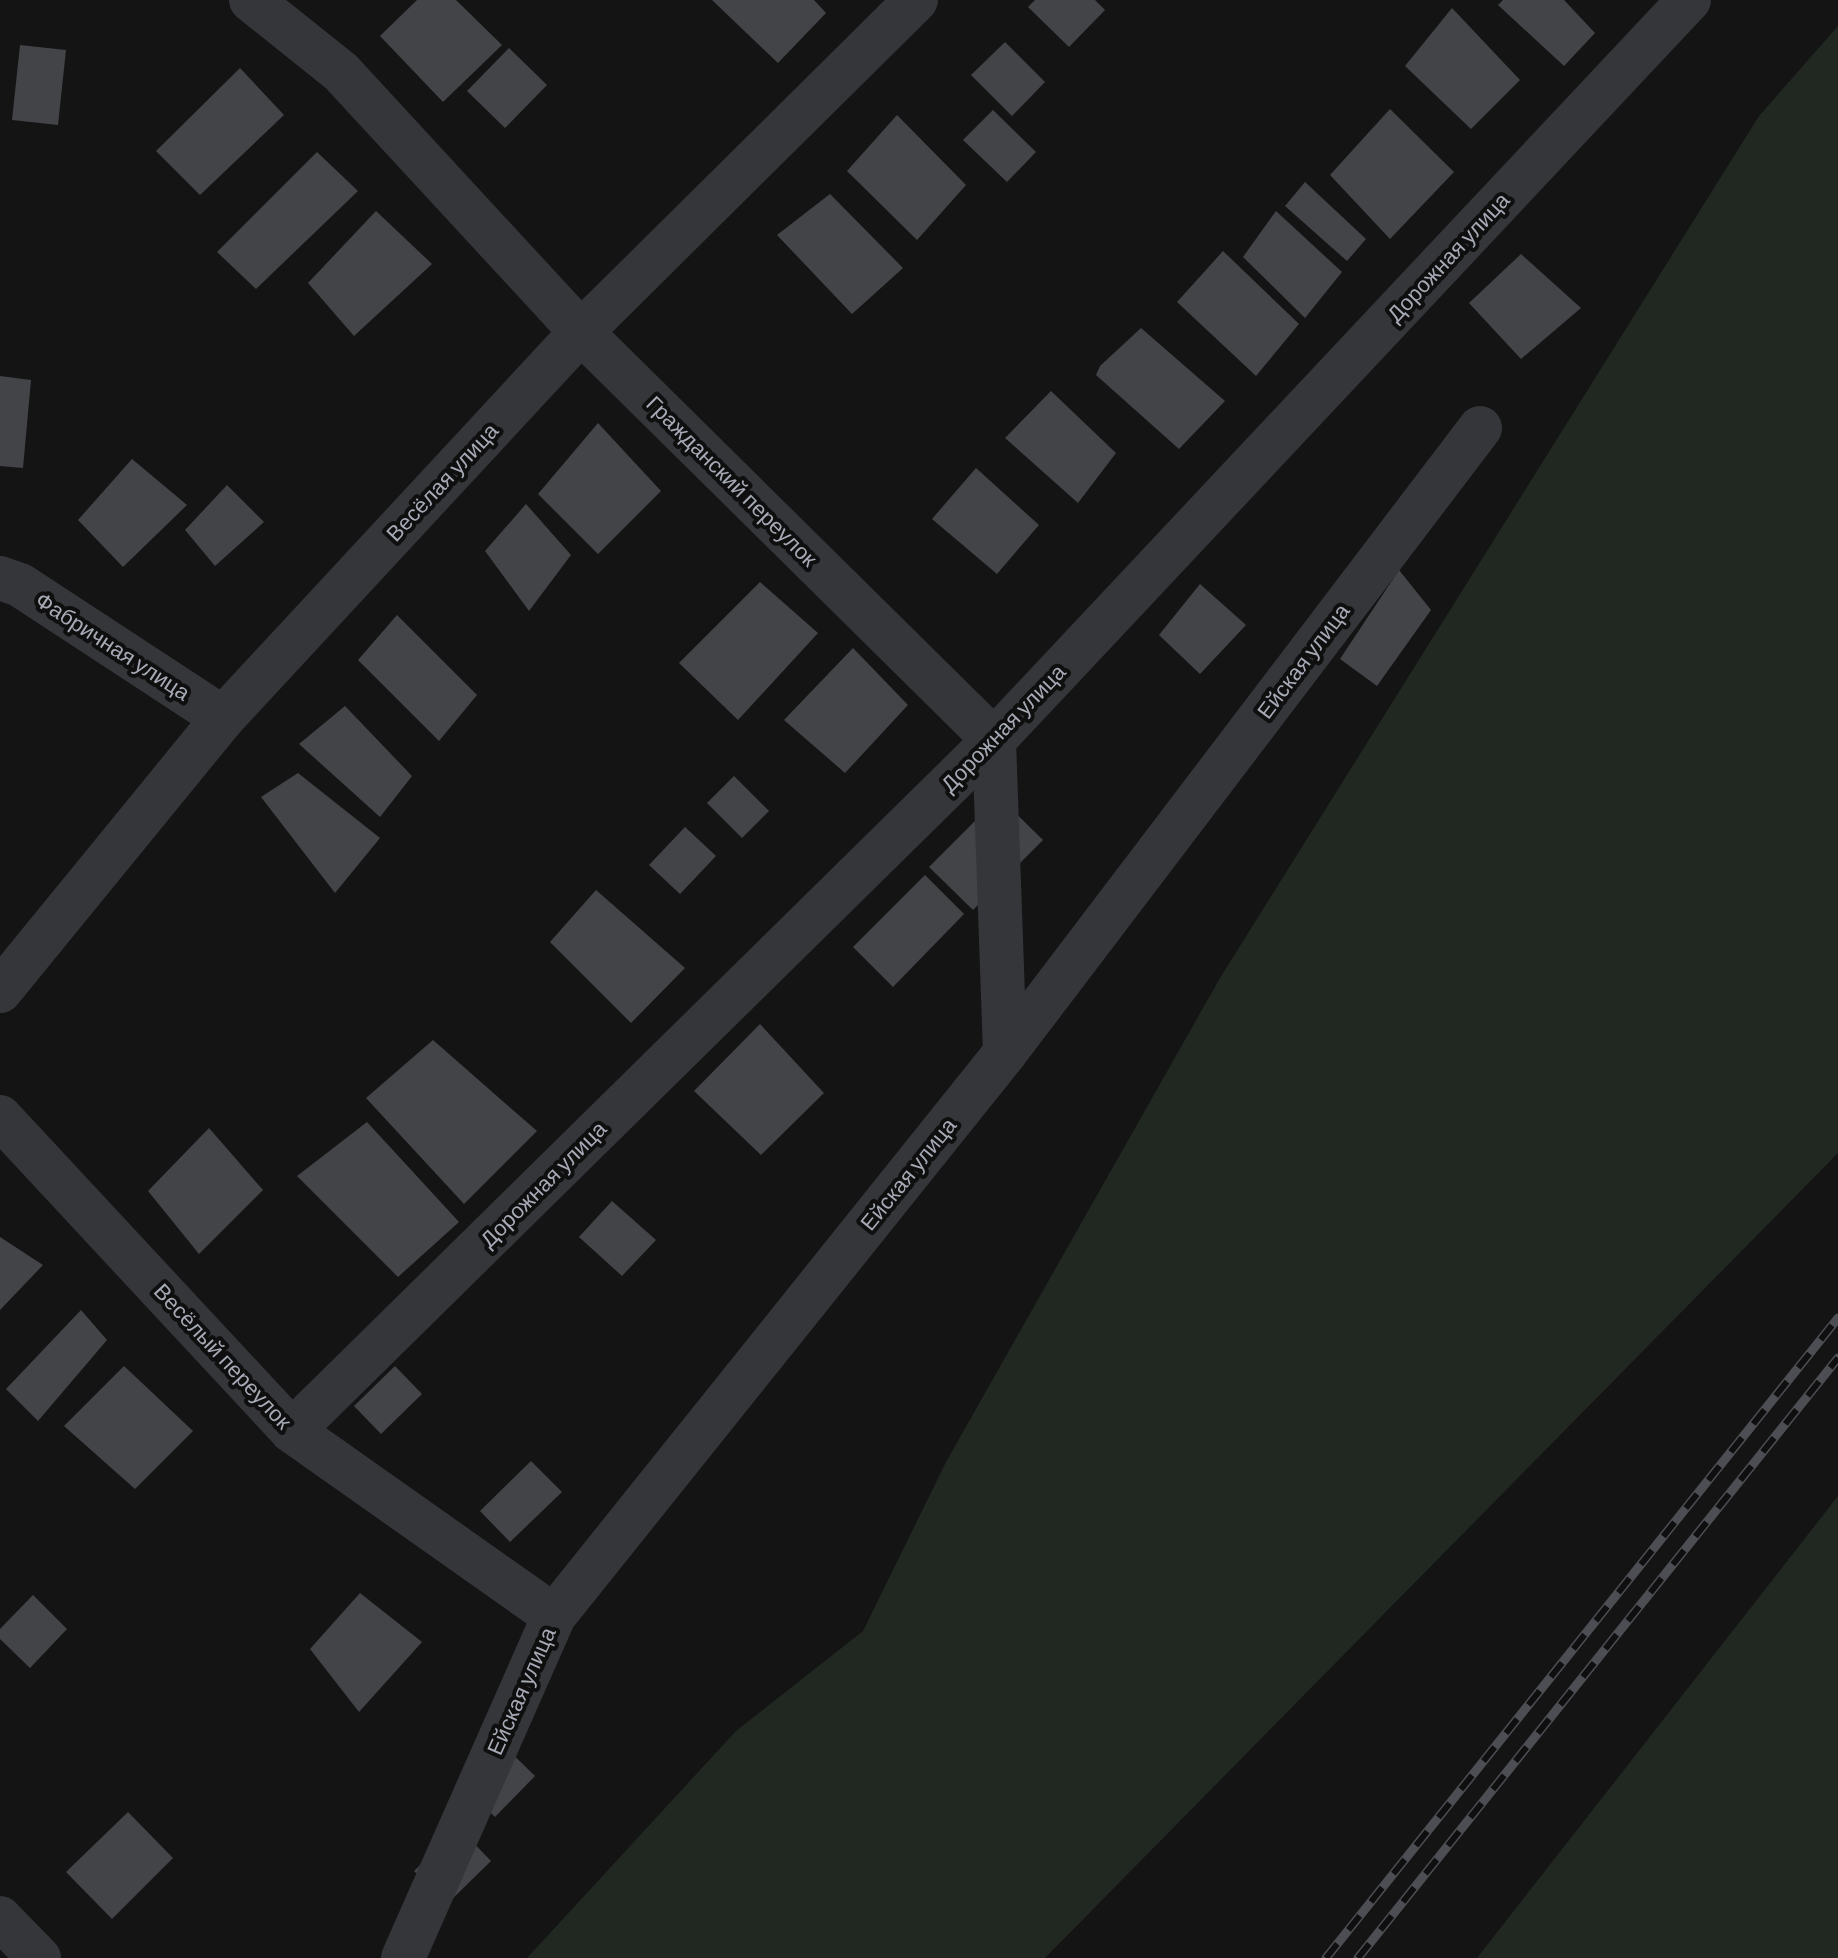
<svg xmlns="http://www.w3.org/2000/svg" width="1838" height="1958" viewBox="0 0 1838 1958" font-family="Barlow,sans-serif">
<style>
.green{fill:#202821}
.building{fill:#434448}
.lines{fill:none;stroke-linecap:round;stroke-linejoin:round}
.minor{stroke:#35363a;stroke-width:44}
.rail-casing{stroke:#4c4e53;stroke-width:9}
.rail{stroke:#0f0f10;stroke-width:6;stroke-dasharray:18;stroke-linecap:butt}
.labels{text-anchor:middle;stroke-width:8;stroke-linejoin:round;paint-order:stroke}
.street-label{font-size:22px;fill:#a6aab5;stroke:#0f0f10}
</style>
<rect width="100%" height="100%" fill="#141415"/>
<g class="green">
<polygon points="1838,26 1838,1153 1045,1958 527,1958 736,1731 863,1631 946,1462 1220,978 1759,116"/>
<polygon points="1838,1496 1838,1958 1477,1958"/>
</g>
<g class="building">
<polygon points="417,0 456,0 502,45 443,102 380,36"/>
<polygon points="712,0 814,0 826,13 778,63"/>
<polygon points="1035,0 1095,0 1105,10 1069,47 1028,7"/>
<polygon points="1503,0 1564,0 1595,33 1564,66 1498,5"/>
<polygon points="1452,8 1520,80 1471,129 1405,66"/>
<polygon points="1005,42 1045,82 1012,116 971,75"/>
<polygon points="20,45 66,50 58,125 12,120"/>
<polygon points="509,48 547,85 505,128 467,91"/>
<polygon points="240,68 284,115 200,195 156,151"/>
<polygon points="1390,109 1454,172 1390,239 1330,175"/>
<polygon points="993,110 1036,152 1007,182 963,140"/>
<polygon points="897,115 966,185 917,240 847,171"/>
<polygon points="317,152 358,191 256,289 217,252"/>
<polygon points="1305,182 1366,239 1347,261 1285,206"/>
<polygon points="830,194 903,268 852,314 777,235"/>
<polygon points="376,211 432,264 354,336 308,283"/>
<polygon points="1276,211 1342,272 1305,318 1243,257"/>
<polygon points="1223,251 1299,324 1256,376 1177,302"/>
<polygon points="1521,254 1581,308 1521,359 1469,303"/>
<polygon points="1141,328 1225,401 1179,449 1096,375 1100,366"/>
<polygon points="0,376 31,380 23,468 0,466"/>
<polygon points="1051,391 1116,453 1078,503 1005,438"/>
<polygon points="598,423 661,491 598,554 538,494"/>
<polygon points="132,459 187,505 123,567 78,520"/>
<polygon points="976,468 1039,525 997,574 932,519"/>
<polygon points="227,485 264,522 215,566 185,530"/>
<polygon points="526,504 571,555 529,611 485,551"/>
<polygon points="1399,570 1431,610 1377,686 1340,659"/>
<polygon points="760,582 818,633 738,720 679,663"/>
<polygon points="1200,584 1246,625 1200,674 1159,635"/>
<polygon points="397,615 477,695 439,741 358,660"/>
<polygon points="853,648 908,705 845,773 784,720"/>
<polygon points="345,706 412,776 380,817 299,744"/>
<polygon points="298,773 380,838 335,893 261,797"/>
<polygon points="734,776 769,811 742,838 707,803"/>
<polygon points="999,797 1043,840 973,910 929,867"/>
<polygon points="685,827 716,856 680,894 649,865"/>
<polygon points="925,875 964,914 893,987 853,947"/>
<polygon points="596,890 685,968 631,1023 550,942"/>
<polygon points="760,1024 824,1093 761,1155 694,1091"/>
<polygon points="433,1040 537,1131 464,1204 366,1098"/>
<polygon points="367,1122 459,1222 398,1277 297,1176"/>
<polygon points="209,1128 263,1190 199,1254 148,1191"/>
<polygon points="612,1201 656,1240 622,1276 579,1237"/>
<polygon points="0,1237 43,1265 0,1310"/>
<polygon points="81,1310 107,1340 38,1421 6,1389"/>
<polygon points="124,1366 193,1431 135,1489 64,1426"/>
<polygon points="395,1366 422,1394 381,1434 354,1406"/>
<polygon points="531,1461 562,1492 510,1542 480,1511"/>
<polygon points="360,1593 422,1642 359,1712 310,1649"/>
<polygon points="33,1595 67,1629 30,1668 0,1639 0,1629"/>
<polygon points="498,1740 535,1776 495,1817 457,1781"/>
<polygon points="128,1812 173,1858 112,1919 66,1872"/>
<polygon points="459,1828 491,1861 447,1904 414,1871"/>
</g>
<g class="lines">
<g class="minor">
<polyline points="251,0 341,72 581,332 994,740 1005,1053"/>
<polyline points="0,578 20,585 223,718"/>
<polyline points="0,991 223,718 581,332 916,0"/>
<polyline points="0,1117 292,1431 554,1616"/>
<polyline points="292,1431 994,740 1689,0"/>
<polyline points="0,1918 39,1958"/>
<polyline points="403,1958 554,1616 1005,1053 1480,428"/>
</g>
<defs>
<g id="rail">
<polyline points="1326,1958 1838,1318"/>
<polyline points="1358,1958 1838,1358"/>
</g>
</defs>
<use href="#rail" class="rail-casing"/>
<use href="#rail" class="rail"/>
</g>
<g class="labels">
<g class="street-label">
<text transform="translate(1448 257) rotate(-47)" y="8">Дорожная улица</text>
<text transform="translate(732 481) rotate(45)" y="8">Гражданский переулок</text>
<text transform="translate(442 482) rotate(-47)" y="8">Весёлая улица</text>
<text transform="translate(113 646) rotate(33)" y="8">Фабричная улица</text>
<text transform="translate(1303 661) rotate(-53)" y="8">Ейская улица</text>
<text transform="translate(1003 728) rotate(-46)" y="8">Дорожная улица</text>
<text transform="translate(908 1174) rotate(-51)" y="8">Ейская улица</text>
<text transform="translate(543 1184) rotate(-45)" y="8">Дорожная улица</text>
<text transform="translate(223 1356) rotate(47)" y="8">Весёлый переулок</text>
<text transform="translate(521 1691) rotate(-66)" y="8">Ейская улица</text>
</g>
</g>
</svg>
